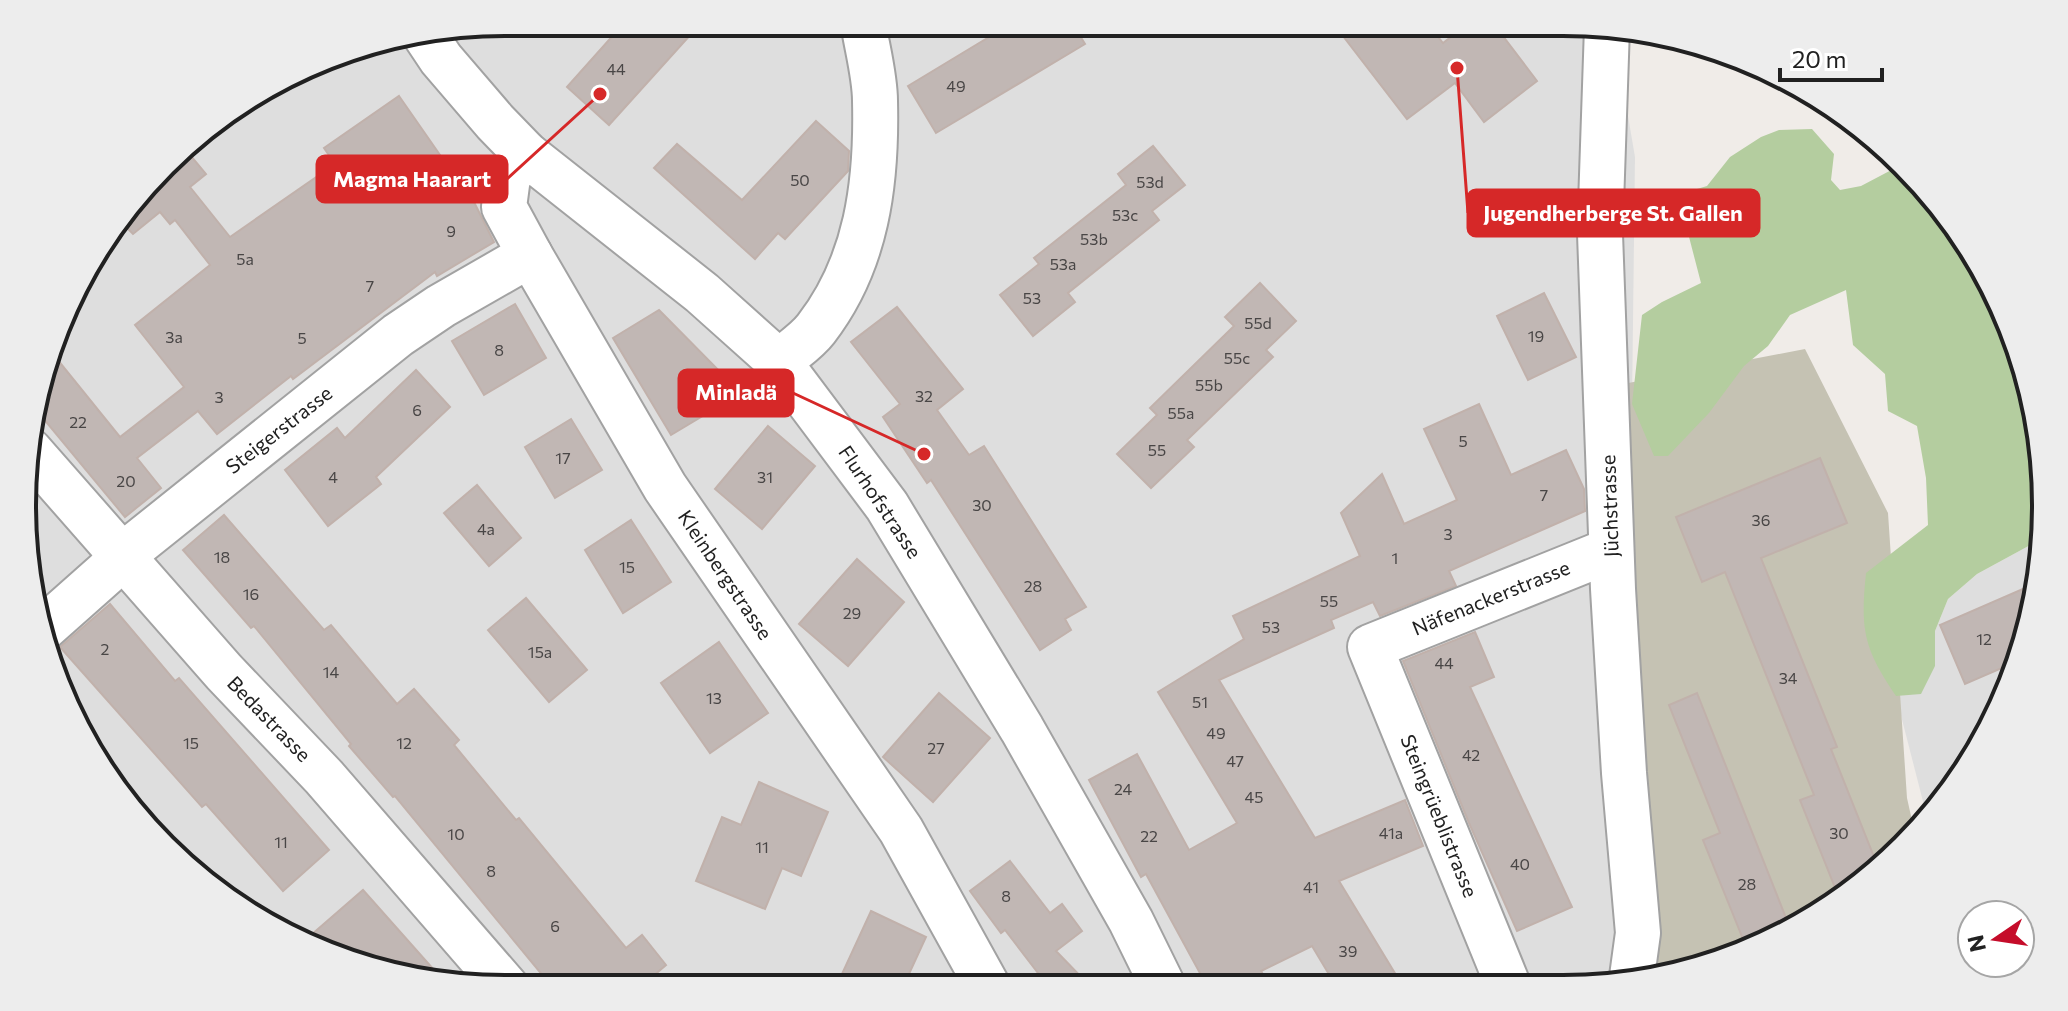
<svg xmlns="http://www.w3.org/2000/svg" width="2068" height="1011" viewBox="0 0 2068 1011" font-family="Commissioner,sans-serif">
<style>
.residential{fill:#dedede}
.construction{fill:#c5c2b3}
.forest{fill:#b4cd9f}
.building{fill:#c1b7b4;stroke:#c1b1ab;stroke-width:2}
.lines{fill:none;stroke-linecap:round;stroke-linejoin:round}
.minor-casing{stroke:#a2a2a2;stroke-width:48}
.minor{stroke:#fff;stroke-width:44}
.labels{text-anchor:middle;stroke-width:6;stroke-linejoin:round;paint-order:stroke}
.number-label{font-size:16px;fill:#494646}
.street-label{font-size:20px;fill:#212121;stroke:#fff}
.rim{fill:none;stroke:#212121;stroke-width:4}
.leader{fill:none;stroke:#d62828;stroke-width:3}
.callout-dot{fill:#d62828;stroke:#fff;stroke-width:3}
.callout{fill:#d62828;stroke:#d62828;stroke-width:3}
.callout-label{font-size:22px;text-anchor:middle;font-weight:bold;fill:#fff}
</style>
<rect width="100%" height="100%" fill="#f0ece8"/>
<g class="residential">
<polygon points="506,22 1594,23 1613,28 1635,157 1625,985 474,988 292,939 164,848 72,719 26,568 31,411 87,263 211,122 350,48"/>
<polygon points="2045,537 1996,719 1928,821 1896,696 1935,666 1935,631 1948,599 1977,574"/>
</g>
<polygon class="construction" points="1805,349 1888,513 1907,798 1915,834 1831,907 1718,963 1649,979 1618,385"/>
<path class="forest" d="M1812,129L1834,154L1831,180L1840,190L1861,186L1899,166L1926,186L2020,350L2045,537L1977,574L1948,599L1935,631V666L1921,694L1896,696C1864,648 1860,631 1866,573L1928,525L1926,478L1917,426L1888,411L1885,374L1853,345L1846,290L1790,315L1768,346L1744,366L1709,413L1668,456H1654L1632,404L1642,315L1662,302L1701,283L1688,233L1657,230L1660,200L1707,186L1730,157L1761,137L1779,130Z"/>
<g class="building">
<polygon points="625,22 702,22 609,125 567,87"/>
<polygon points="1014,22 1072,23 1085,44 936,133 908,86"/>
<polygon points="1333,23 1427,23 1443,43 1469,23 1493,23 1537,81 1484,122 1455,83 1407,119"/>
<polygon points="399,96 463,188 466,186 494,242 437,276 435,272 293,379 291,376 217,434 198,411 137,458 161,488 125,517 33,406 53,354 120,437 184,387 135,325 210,265 175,220 170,224 160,212 133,234 122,223 186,150 206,174 190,187 230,237 335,164 324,148"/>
<polygon points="816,121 849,151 848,171 785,239 778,233 755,259 654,168 677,144 742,200"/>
<polygon points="1153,146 1185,185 1152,211 1159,220 1068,293 1075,302 1033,336 1000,295 1039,264 1034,258 1126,185 1118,174"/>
<polygon points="1260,283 1296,321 1266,350 1273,357 1187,440 1194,447 1151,488 1117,454 1157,415 1150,408 1234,326 1225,317"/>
<polygon points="1544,293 1576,357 1528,380 1497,316"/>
<polygon points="515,304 546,358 484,395 452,341"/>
<polygon points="897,307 963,389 937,410 969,455 984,446 1086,607 1065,619 1071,630 1040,650 931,480 927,483 883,417 900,404 851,342"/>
<polygon points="659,310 741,393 671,435 613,338"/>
<polygon points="416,370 450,407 376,477 381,484 328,526 285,470 337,428 345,438"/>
<polygon points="1479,404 1511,475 1566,450 1584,489 1585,511 1449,571 1456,586 1380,616 1373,602 1331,620 1334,628 1219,680 1315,838 1405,800 1423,846 1339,881 1396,975 1378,986 1336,986 1312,946 1261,971 1270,986 1207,986 1146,874 1141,877 1089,780 1137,754 1189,850 1237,823 1158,692 1244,639 1233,616 1360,556 1341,513 1382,474 1404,524 1457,500 1424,429"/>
<polygon points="571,419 602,470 555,498 525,447"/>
<polygon points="768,426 815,466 762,529 715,489"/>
<polygon points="1820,458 1847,523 1761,558 1837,747 1831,749 1878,867 1840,900 1800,800 1814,795 1725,572 1702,582 1676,517"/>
<polygon points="477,485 521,538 489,566 444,513"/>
<polygon points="224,515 324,630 331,625 397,704 414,689 459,740 454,745 516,820 519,818 626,948 642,935 666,965 639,988 553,988 395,796 393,797 349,746 351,744 254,626 251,628 183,550"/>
<polygon points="631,520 671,582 623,613 585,550"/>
<polygon points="857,559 904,602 848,666 799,624"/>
<polygon points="2032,585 2011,664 1965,684 1940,625"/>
<polygon points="526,598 587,670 549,702 488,630"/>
<polygon points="110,604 175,681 179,678 329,850 283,891 206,804 202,807 60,647"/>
<polygon points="1475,632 1494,677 1470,687 1572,907 1517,931 1469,823 1403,661"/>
<polygon points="719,642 768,713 710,753 661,683"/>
<polygon points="939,693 990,738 933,802 883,757"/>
<polygon points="1697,693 1790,928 1747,949 1703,840 1720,833 1669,705"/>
<polygon points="759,782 828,812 801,876 782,868 765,909 696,881 722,817 741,825"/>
<polygon points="1010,861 1050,913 1062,904 1082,931 1056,951 1090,986 1048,986 1005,930 1001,933 970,891"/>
<polygon points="363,890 442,979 303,942"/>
<polygon points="871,911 926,937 903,987 836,987"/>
</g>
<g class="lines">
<defs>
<g id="minor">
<polyline points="1607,27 1600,234 1613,589 1624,773 1638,933 1631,984"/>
<polyline points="425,35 441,59 495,122 526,154 702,293 779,362 887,506 1022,729 1131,921 1163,986"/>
<polyline points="526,154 508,177 504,207 530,255 665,487 901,830 988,987"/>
<path d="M779,362C791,351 806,342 816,329C867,263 877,183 875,101C875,76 867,48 863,22"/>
<polyline points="30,451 224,672 324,777 507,988"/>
<polyline points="44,628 106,573 123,555 398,335 441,306 530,255"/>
<polyline points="1508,985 1370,647 1611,550"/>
</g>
</defs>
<use href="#minor" class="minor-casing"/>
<use href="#minor" class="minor"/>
</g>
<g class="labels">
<g class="number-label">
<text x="616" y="75">44</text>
<text x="956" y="92">49</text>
<text x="800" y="186">50</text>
<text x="1150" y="188">53d</text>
<text x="1125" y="221">53c</text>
<text x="451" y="237">9</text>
<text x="1094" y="245">53b</text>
<text x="245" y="265">5a</text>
<text x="1063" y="270">53a</text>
<text x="370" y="292">7</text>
<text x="1032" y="304">53</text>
<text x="1258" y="329">55d</text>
<text x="1536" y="342">19</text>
<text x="174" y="343">3a</text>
<text x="302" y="344">5</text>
<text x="499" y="356">8</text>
<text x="1237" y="364">55c</text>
<text x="1209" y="391">55b</text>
<text x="924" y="402">32</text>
<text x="219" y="403">3</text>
<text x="417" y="416">6</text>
<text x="1181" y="419">55a</text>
<text x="78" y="428">22</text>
<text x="1463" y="447">5</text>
<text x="1157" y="456">55</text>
<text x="563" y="464">17</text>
<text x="333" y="483">4</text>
<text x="765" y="483">31</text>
<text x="126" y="487">20</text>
<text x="1544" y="501">7</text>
<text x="982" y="511">30</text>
<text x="1761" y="526">36</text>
<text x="486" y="535">4a</text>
<text x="1448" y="540">3</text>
<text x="222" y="563">18</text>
<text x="1395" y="564">1</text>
<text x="627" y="573">15</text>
<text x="1033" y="592">28</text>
<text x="251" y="600">16</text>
<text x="1329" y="607">55</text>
<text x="852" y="619">29</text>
<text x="1271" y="633">53</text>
<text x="1984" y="645">12</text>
<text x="105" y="655">2</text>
<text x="540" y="658">15a</text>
<text x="1444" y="669">44</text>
<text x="331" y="678">14</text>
<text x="1788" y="684">34</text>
<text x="714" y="704">13</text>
<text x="1200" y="708">51</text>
<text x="1216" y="739">49</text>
<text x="191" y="749">15</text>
<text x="404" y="749">12</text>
<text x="936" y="754">27</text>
<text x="1471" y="761">42</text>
<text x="1235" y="767">47</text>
<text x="1123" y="795">24</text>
<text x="1254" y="803">45</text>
<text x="1391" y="839">41a</text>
<text x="1839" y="839">30</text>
<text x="456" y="840">10</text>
<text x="1149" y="842">22</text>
<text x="281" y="848">11</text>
<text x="762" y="853">11</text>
<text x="1520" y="870">40</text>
<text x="491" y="877">8</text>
<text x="1747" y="890">28</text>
<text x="1311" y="893">41</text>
<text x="1006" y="902">8</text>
<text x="555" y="932">6</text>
<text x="1348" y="957">39</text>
</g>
<g class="street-label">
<text transform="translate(279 430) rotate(-38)" y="7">Steigerstrasse</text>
<text transform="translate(880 502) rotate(56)" y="7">Flurhofstrasse</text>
<text transform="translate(1610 506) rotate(-92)" y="7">Jüchstrasse</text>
<text transform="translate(725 575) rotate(56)" y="7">Kleinbergstrasse</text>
<text transform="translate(1491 598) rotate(-22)" y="7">Näfenackerstrasse</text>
<text transform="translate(269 719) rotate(46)" y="7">Bedastrasse</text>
<text transform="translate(1439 816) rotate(68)" y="7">Steingrüeblistrasse</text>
</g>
</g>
<path d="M0 0H2068V1011H0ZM505 36H1563A469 469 0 0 1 2032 505V506A469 469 0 0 1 1563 975H505A469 469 0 0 1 36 506V505A469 469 0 0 1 505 36Z" fill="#ededed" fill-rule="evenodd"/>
<path class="rim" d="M505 36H1563A469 469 0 0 1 2032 505V506A469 469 0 0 1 1563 975H505A469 469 0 0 1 36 506V505A469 469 0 0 1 505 36Z"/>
<path class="leader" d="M600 94L507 179M1457 68L1468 213M924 454L793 393"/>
<g class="callout-dot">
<circle cx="600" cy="94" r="8"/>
<circle cx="1457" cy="68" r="8"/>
<circle cx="924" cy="454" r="8"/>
</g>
<g class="callout">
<rect x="317" y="156" width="190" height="46" rx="8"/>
<rect x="1468" y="190" width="291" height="46" rx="8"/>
<rect x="679" y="370" width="114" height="46" rx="8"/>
</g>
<g class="callout-label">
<text x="412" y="187">Magma Haarart</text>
<text x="1613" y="221">Jugendherberge St. Gallen</text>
<text x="736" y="400">Minladä</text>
</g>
<g transform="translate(1996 939) rotate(257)"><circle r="38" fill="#ffffff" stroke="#a6a6a6" stroke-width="2"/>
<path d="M0-6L14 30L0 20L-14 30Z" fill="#c50c2a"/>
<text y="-12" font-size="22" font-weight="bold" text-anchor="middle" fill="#212121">N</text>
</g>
<path d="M1780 68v12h102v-12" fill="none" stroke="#212121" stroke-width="4"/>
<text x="1792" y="68" font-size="24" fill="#212121" stroke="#ffffff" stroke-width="6" paint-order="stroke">20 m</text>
</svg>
